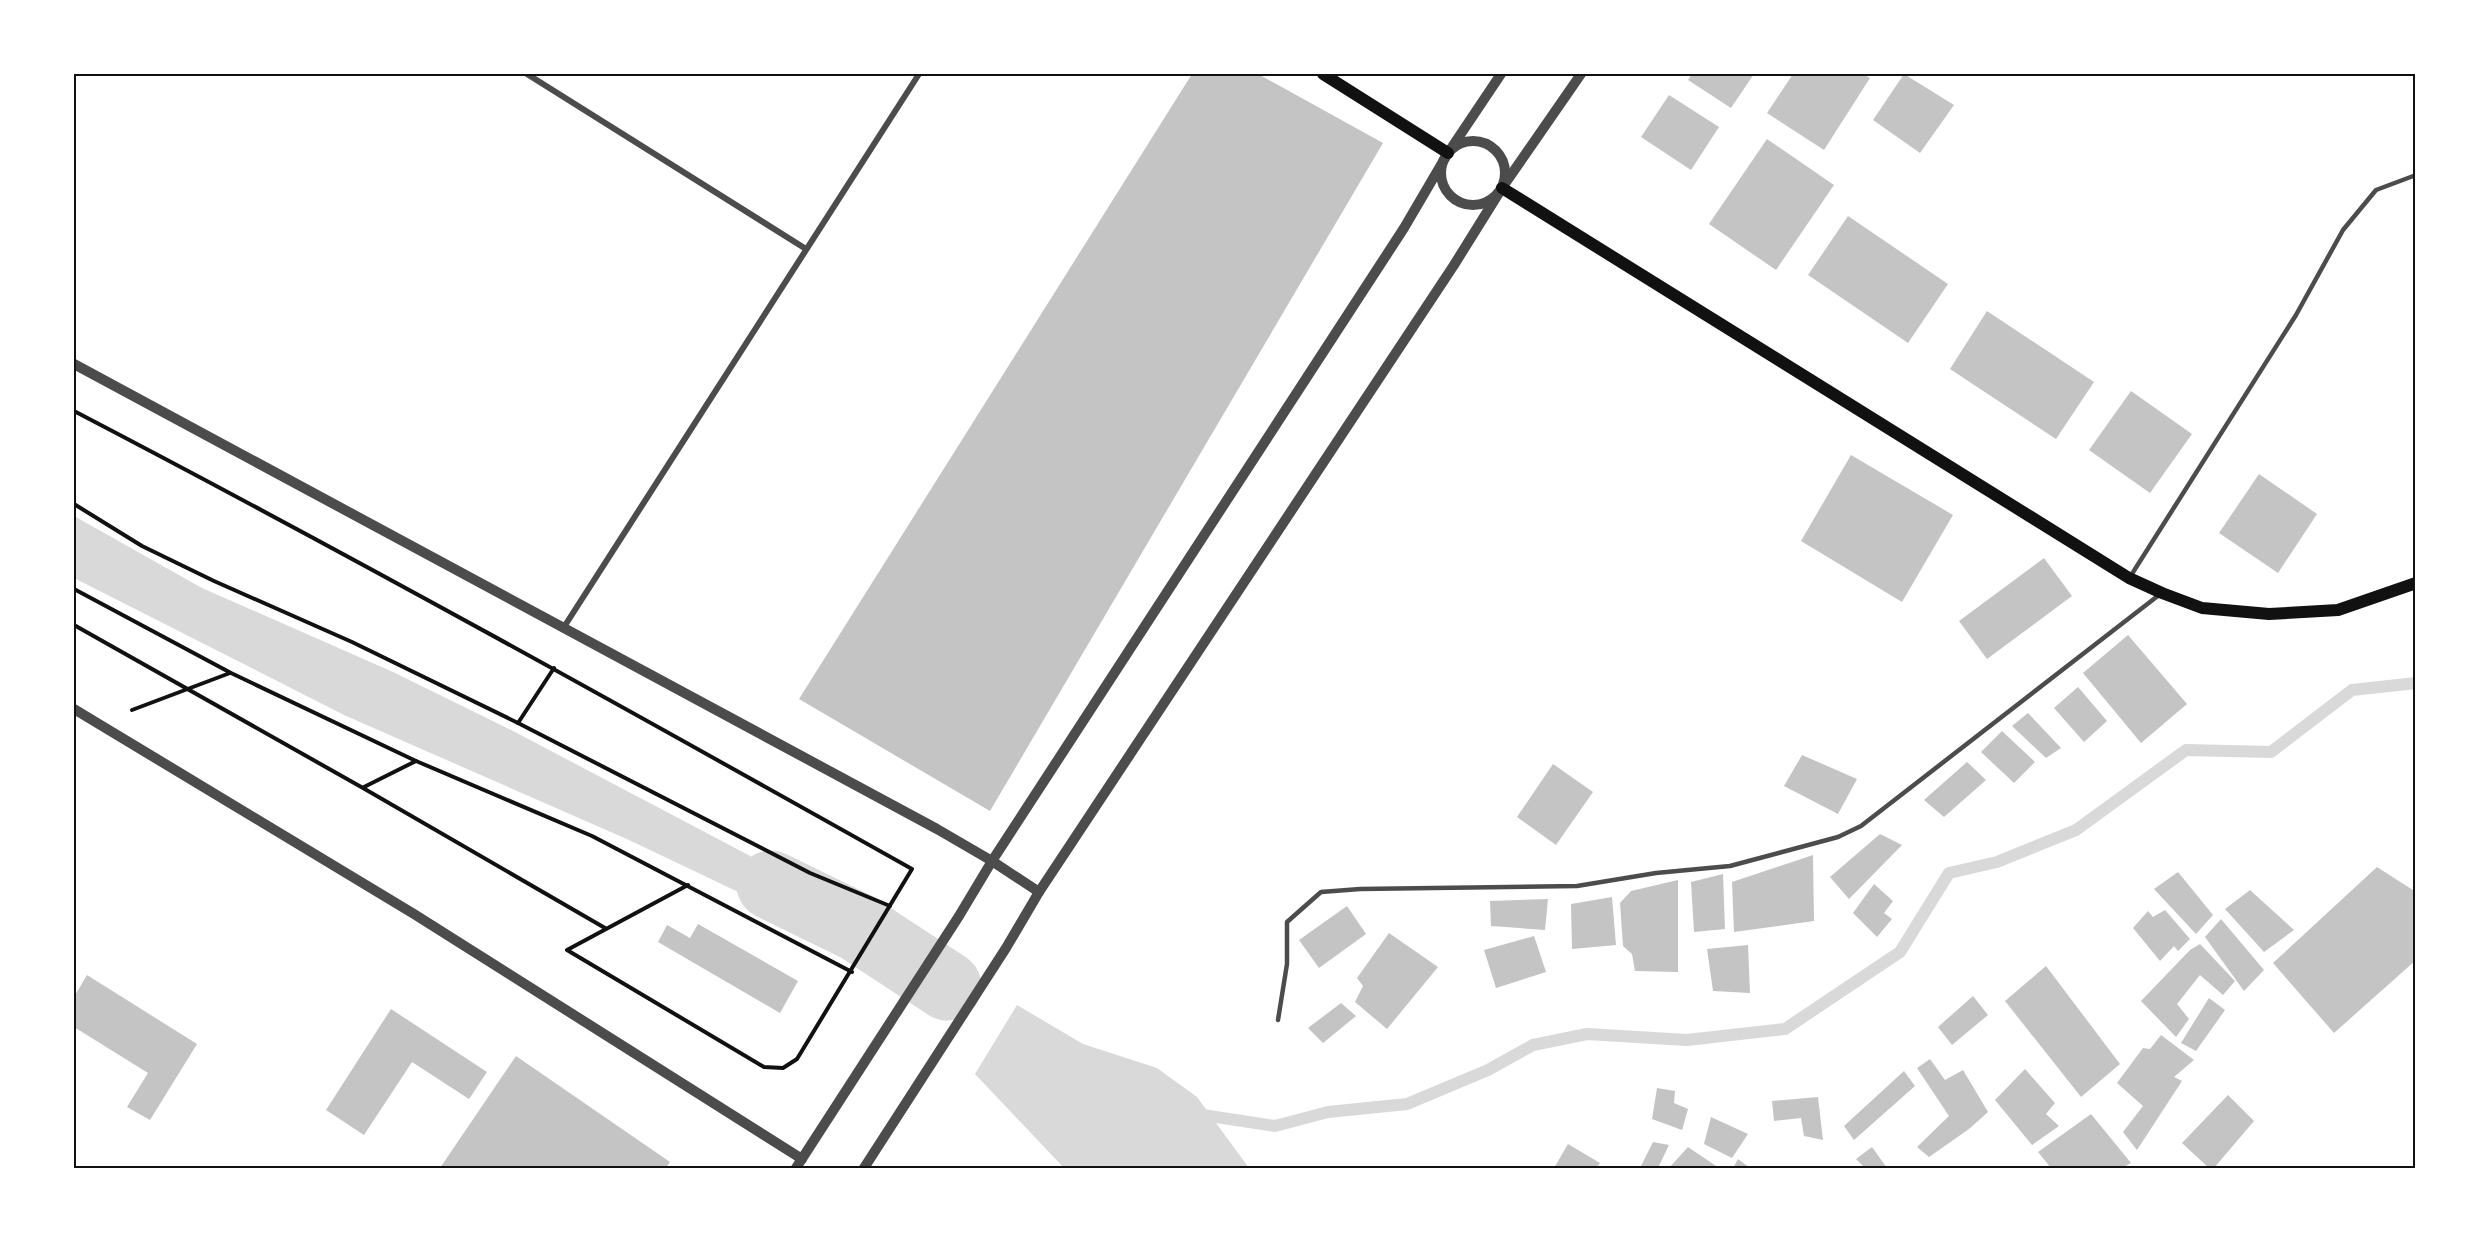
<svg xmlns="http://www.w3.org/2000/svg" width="2489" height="1242" viewBox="0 0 2489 1242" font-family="'Varela Round',sans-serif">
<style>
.water{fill:#d9d9d9}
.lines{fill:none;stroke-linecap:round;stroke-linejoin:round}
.stream{stroke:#d9d9d9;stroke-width:12}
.river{stroke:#d9d9d9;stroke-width:69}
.building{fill:#c4c4c4}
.path{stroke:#111;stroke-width:4}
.service{stroke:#4c4c4c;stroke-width:4.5}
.minor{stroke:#4c4c4c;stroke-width:6}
.tertiary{stroke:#4c4c4c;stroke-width:10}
.secondary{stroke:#111;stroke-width:12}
.neatline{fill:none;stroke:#111;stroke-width:2}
</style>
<rect width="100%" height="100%" fill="#fff"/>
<g class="water">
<polygon points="74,516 202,588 393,672 515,732 796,880 871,912 857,927 852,946 629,840 344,715 74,578"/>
<polygon points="1017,1005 1083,1044 1157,1068 1197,1097 1249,1168 1064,1168 975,1074"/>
</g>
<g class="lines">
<polyline class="stream" points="1196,1114 1275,1126 1328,1112 1407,1104 1488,1070 1533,1045 1587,1034 1687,1040 1785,1029 1900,952 1949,873 1997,862 2076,830 2186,750 2271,752 2352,690 2416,683"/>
<polyline class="river" points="771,885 857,927 947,986"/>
</g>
<g class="building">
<polygon points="1192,74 1258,74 1383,143 990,811 799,699"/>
<polygon points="1692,74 1754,74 1731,108 1688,80"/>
<polygon points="1793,74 1863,74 1870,78 1824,150 1767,113"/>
<polygon points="1904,74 1954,105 1920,153 1873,120"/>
<polygon points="1669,95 1719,127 1691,170 1641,137"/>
<polygon points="1767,139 1834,185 1776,270 1709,224"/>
<polygon points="1848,216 1948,284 1908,343 1808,275"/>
<polygon points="1987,311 2094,382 2056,439 1950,369"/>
<polygon points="2131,391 2192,434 2150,493 2089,450"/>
<polygon points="1851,455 1953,515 1902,602 1801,541"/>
<polygon points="2259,474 2317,514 2278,573 2219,533"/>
<polygon points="2044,558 2072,596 1987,659 1959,621"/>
<polygon points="2128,635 2187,704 2141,743 2083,673"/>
<polygon points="2078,687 2107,721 2084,742 2054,708"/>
<polygon points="2028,713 2061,748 2046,758 2012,726"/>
<polygon points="2002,731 2035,762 2014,783 1981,752"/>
<polygon points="1802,755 1857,779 1838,814 1784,786"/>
<polygon points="1967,762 1986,780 1944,817 1924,800"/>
<polygon points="1553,764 1593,792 1556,845 1517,817"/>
<polygon points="1880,834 1902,845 1849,899 1830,877"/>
<polygon points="1813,855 1814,921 1734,932 1732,882"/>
<polygon points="2377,867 2416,892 2416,960 2334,1033 2273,963"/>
<polygon points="2178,872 2213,915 2196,934 2154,889"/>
<polygon points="1723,874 1725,929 1694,932 1691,882"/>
<polygon points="1678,880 1678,972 1635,971 1632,954 1623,946 1620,903 1631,891"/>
<polygon points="1874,884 1893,901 1884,913 1892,919 1877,937 1853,913"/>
<polygon points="2250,890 2294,930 2264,952 2225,909"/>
<polygon points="1612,897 1616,945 1572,949 1571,904"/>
<polygon points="1548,899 1545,930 1491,926 1490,901"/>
<polygon points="1347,906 1366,934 1319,968 1299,940"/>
<polygon points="2165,910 2190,939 2178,951 2174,946 2160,961 2133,928 2148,911 2153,917"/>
<polygon points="2221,919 2264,970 2244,991 2205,937"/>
<polygon points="698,924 798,981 780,1013 658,942 667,925 690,938"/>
<polygon points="1389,933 1438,967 1387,1029 1355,1002 1363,986 1357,978"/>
<polygon points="1534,936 1546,972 1496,988 1484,950"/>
<polygon points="2200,944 2235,981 2223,995 2200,975 2177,1004 2189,1019 2176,1037 2141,1001 2190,950"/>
<polygon points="1748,945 1750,993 1713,991 1707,949"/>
<polygon points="2046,966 2120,1064 2081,1097 2005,1001"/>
<polygon points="87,975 197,1044 150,1120 127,1107 148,1073 74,1027 74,997"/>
<polygon points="1973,996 1988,1015 1952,1045 1938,1027"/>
<polygon points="2209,998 2225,1010 2196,1051 2181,1043"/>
<polygon points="1341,1003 1356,1016 1323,1043 1308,1028"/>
<polygon points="391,1009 487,1072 469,1099 412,1062 364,1135 326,1110"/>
<polygon points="2161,1035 2194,1060 2174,1077 2182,1081 2137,1150 2123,1132 2143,1106 2117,1083 2143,1048 2150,1049"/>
<polygon points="516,1056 670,1162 666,1168 440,1168"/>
<polygon points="1930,1059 1945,1080 1963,1070 1988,1112 1969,1129 1929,1157 1917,1147 1949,1116 1917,1068"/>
<polygon points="2025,1069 2055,1103 2046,1114 2059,1126 2032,1145 1995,1100"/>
<polygon points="1904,1071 1915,1086 1854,1140 1844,1126"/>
<polygon points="1657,1088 1675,1091 1674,1103 1688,1109 1682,1130 1652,1119"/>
<polygon points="2228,1095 2254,1121 2214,1168 2209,1168 2182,1143"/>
<polygon points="1818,1097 1823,1140 1804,1136 1801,1118 1774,1121 1772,1101"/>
<polygon points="2091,1114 2131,1163 2122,1168 2051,1168 2038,1152"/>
<polygon points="1711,1117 1748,1134 1732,1158 1704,1144"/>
<polygon points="1653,1142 1669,1145 1658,1168 1640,1168"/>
<polygon points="1568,1144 1600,1163 1597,1168 1554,1168"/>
<polygon points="1688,1147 1719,1168 1669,1168"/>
<polygon points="1872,1147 1887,1168 1865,1168 1856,1159"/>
<polygon points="1738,1159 1750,1168 1733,1168"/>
</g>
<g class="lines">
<g class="path">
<path d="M74,411C356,558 634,713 912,869L797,1059L783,1068L764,1067L567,950L688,885"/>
<polyline points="74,504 142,546 214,581 352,642 518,723 810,873 890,906"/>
<polyline points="74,589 231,673 416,761 592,836 852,972"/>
<polyline points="74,625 363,788 605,928"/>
<polyline points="132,710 230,673"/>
<polyline points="518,723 554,668"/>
<polyline points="364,787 416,761"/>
</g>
<g class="service">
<polyline points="2130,577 2296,315 2343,230 2376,190 2416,175"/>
<polyline points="1278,1020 1287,964 1287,922 1321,892 1360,889 1577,886 1656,873 1730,866 1838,837 1861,826 2159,595"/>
</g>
<g class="minor">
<polyline points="527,74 806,249"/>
<polyline points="564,627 919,74"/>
</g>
<g class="tertiary">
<circle cx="1473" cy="173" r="32"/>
<polyline points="74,364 937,829 992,861 1039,892"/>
<polyline points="74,709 414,914 802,1159"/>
<polyline points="796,1168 959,916 992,861 1404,228 1448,153 1501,74"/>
<polyline points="864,1168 1006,948 1039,892 1454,265 1502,188 1581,74"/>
</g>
<g class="secondary">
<polyline points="1323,74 1448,153"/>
<polyline points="1502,188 2129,578 2162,593 2202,608 2269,614 2338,610 2416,583"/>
</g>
</g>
<rect width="2489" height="1242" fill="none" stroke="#ffffff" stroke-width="150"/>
<rect x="75" y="75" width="2339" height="1092" class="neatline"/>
</svg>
